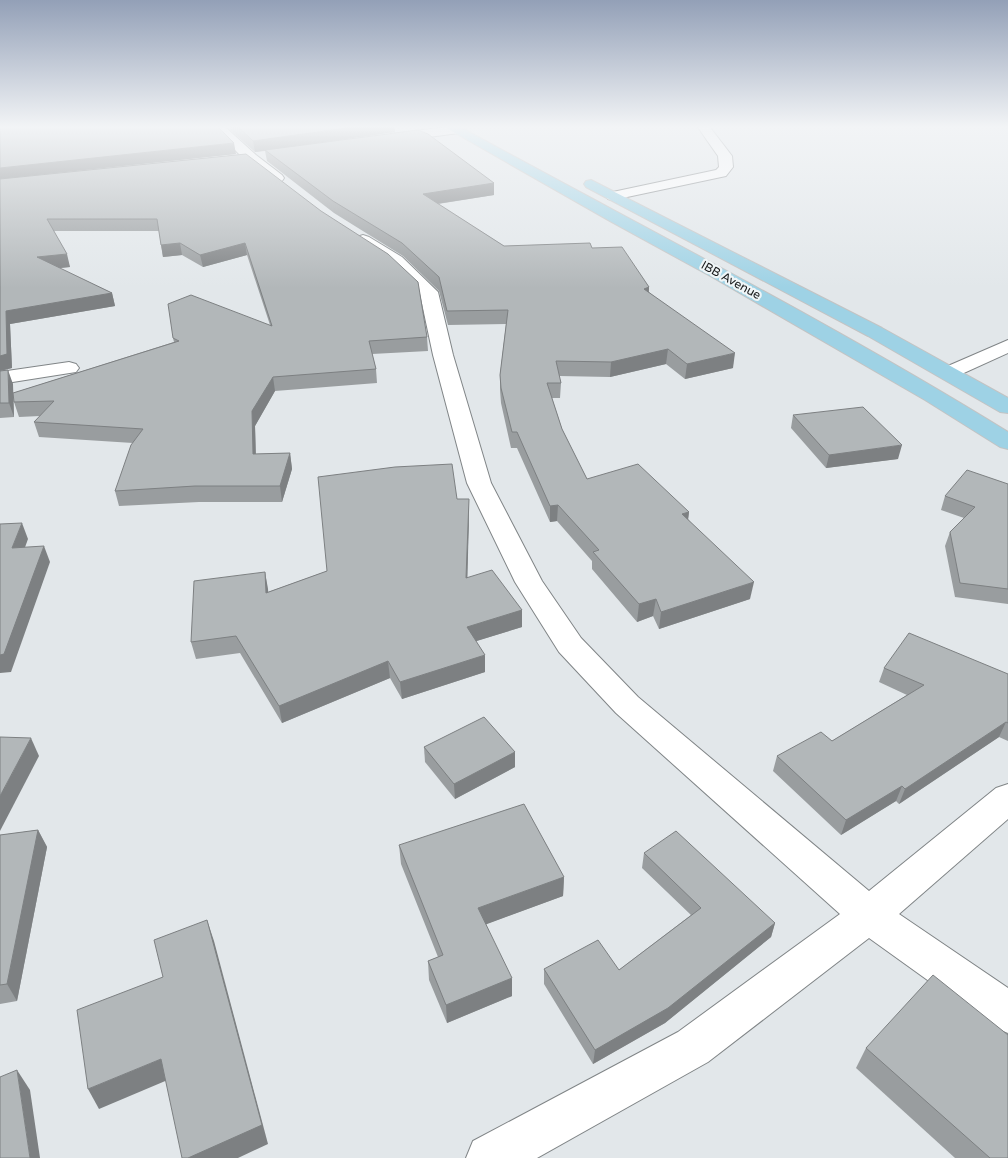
<svg xmlns="http://www.w3.org/2000/svg" width="1008" height="1158" viewBox="0 0 1008 1158" font-family="'Varela Round',sans-serif">
<style>
.lines{fill:none;stroke-linecap:round;stroke-linejoin:round}
.minor-casing{stroke:#808587;stroke-width:2}
.major-casing{stroke:#c3c3c3;stroke-width:2}
.minor{fill:#fff;fill-rule:evenodd}
.major{fill:#9ed2e5;fill-rule:evenodd}
.wall{fill:#999d9f}
.shaded-wall{fill:#7d8082}
.building{fill:#b2b7b9;stroke:#7d8082}
.labels{text-anchor:middle;stroke-width:4.5;stroke-linejoin:round;paint-order:stroke}
.far-street-label{font-size:12px;fill:#17191a;stroke:#eff5f7}
</style>
<rect width="100%" height="100%" fill="#e2e7ea"/>
<g class="lines">
<defs>
<g id="minor">
<polygon points="211,126 224,126 256,155 282,175 284,178 282,181 272,181 246,161"/>
<polygon points="455,126 459,127 461,130 459,133 391,142 385,138 391,134"/>
<polygon points="697,126 709,126 732,156 733,167 726,176 613,200 608,199 606,196 608,193 716,170 719,167 718,156"/>
<polygon points="363,235 369,237 402,257 438,292 453,355 491,483 542,581 581,638 638,697 869,891 996,788 1008,784 1008,819 899,914 1008,988 1008,1033 993,1027 869,938 708,1062 537,1158 466,1158 473,1141 678,1032 840,914 616,713 559,652 515,582 467,483 433,355 420,294 390,265 357,243 355,240 357,237"/>
<polygon points="1008,340 1008,353 955,377 948,379 941,377 938,373 941,369"/>
<polygon points="69,362 76,364 79,368 76,372 0,384 0,372"/>
</g>
<g id="major">
<path d="M443,126H458C642,227 830,322 1008,432V449L1000,447L925,400L712,277L610,221Z"/>
<polygon points="591,180 882,328 1008,398 1008,413 1000,412 868,336 586,187 584,184 586,181"/>
</g>
</defs>
<use href="#minor" class="minor-casing"/>
<use href="#major" class="major-casing"/>
<use href="#minor" class="minor"/>
<use href="#major" class="major"/>
</g>
<g class="wall">
<polygon points="0,126 236,154 26,176 246,154 427,337 428,351 372,354 376,369 377,383 275,391 255,426 256,454 290,453 292,469 282,502 199,502 119,506 115,491 133,443 39,437 34,422 40,416 19,417 14,402 13,395 14,417 0,418 0,371 13,384 13,393 174,342 173,338 270,325 247,255 203,267 182,255 163,257 159,231 54,231 70,267 59,268 112,293 115,306 10,324 12,368 0,371"/>
<polygon points="230,126 394,126 395,132 297,146 494,183 494,195 438,204 504,246 592,248 649,287 649,292 733,368 685,379 666,364 610,377 559,376 561,383 560,398 552,398 562,429 587,479 689,512 688,519 750,599 659,629 653,616 637,622 592,569 592,561 557,521 550,522 517,448 511,448 501,403 500,390 500,375 506,324 448,325 439,291 403,256 334,213 267,161 265,151 255,152 230,130"/>
<polygon points="793,415 898,459 826,468 791,428"/>
<polygon points="1008,484 1008,604 955,597 945,546 950,532 964,518 941,510 945,496"/>
<polygon points="457,499 469,515 467,577 522,610 522,627 476,641 485,672 402,699 390,678 282,723 240,653 196,659 191,642 265,572 268,592 327,571"/>
<polygon points="884,668 1008,674 1008,741 999,737 899,804 896,801 841,835 773,771 777,756 832,741 907,695 879,682"/>
<polygon points="424,747 515,752 515,767 455,799 425,762"/>
<polygon points="38,830 47,847 17,1001 0,1004 0,835"/>
<polygon points="399,845 564,877 563,896 486,924 512,996 447,1023 429,980 428,961 438,957 401,864"/>
<polygon points="644,853 775,923 771,937 665,1023 593,1064 544,984 544,969 619,970 691,915 642,868"/>
<polygon points="866,1048 1008,1158 955,1158 856,1068"/>
</g>
<g class="shaded-wall">
<polygon points="360,126 394,126 395,132 255,152 253,141"/>
<polygon points="234,143 236,154 0,179 0,168"/>
<polygon points="494,183 494,195 423,206 423,194"/>
<polygon points="180,243 182,255 163,257 161,245"/>
<polygon points="245,243 247,255 203,267 200,255"/>
<polygon points="67,254 70,267 41,270 37,257"/>
<polygon points="649,287 648,300 644,289"/>
<polygon points="112,293 115,306 10,324 12,368 0,371 0,356 6,311"/>
<polygon points="668,349 666,364 610,377 611,362"/>
<polygon points="735,353 733,368 685,379 687,364"/>
<polygon points="8,370 13,384 14,417 9,403"/>
<polygon points="273,377 275,391 255,426 256,469 253,454 252,411"/>
<polygon points="902,445 898,459 826,468 829,455"/>
<polygon points="290,453 292,469 282,502 280,486"/>
<polygon points="469,499 469,515 467,594 466,578"/>
<polygon points="558,505 557,521 550,522 550,506"/>
<polygon points="689,512 687,528 682,514"/>
<polygon points="22,523 28,539 19,564 12,548"/>
<polygon points="44,546 50,562 11,672 0,673 0,655"/>
<polygon points="265,572 268,589 269,609 266,593"/>
<polygon points="754,582 750,599 659,629 661,612"/>
<polygon points="656,599 653,616 637,622 639,604"/>
<polygon points="522,610 522,627 467,644 467,627"/>
<polygon points="485,655 485,672 402,699 400,682"/>
<polygon points="388,661 390,678 282,723 279,706"/>
<polygon points="1006,722 999,737 899,804 905,789"/>
<polygon points="31,738 39,756 0,831 0,796"/>
<polygon points="515,752 515,767 455,799 454,784"/>
<polygon points="902,786 896,801 841,835 846,820"/>
<polygon points="38,830 47,847 17,1001 7,984"/>
<polygon points="564,877 563,896 479,927 478,908"/>
<polygon points="207,920 214,941 268,1144 238,1158 188,1158"/>
<polygon points="775,923 771,937 665,1023 593,1064 595,1050"/>
<polygon points="512,978 512,996 447,1023 446,1005"/>
<polygon points="161,1059 170,1079 99,1109 88,1089"/>
<polygon points="17,1070 30,1090 40,1158 30,1158"/>
</g>
<g class="building">
<polygon points="0,126 217,126 234,143 0,168"/>
<polygon points="237,126 360,126 253,141"/>
<polygon points="418,130 428,134 494,183 423,194 504,246 590,243 592,248 622,247 649,287 644,289 735,353 687,364 668,349 611,362 556,361 561,383 547,383 562,429 587,479 638,464 689,512 682,514 754,582 661,612 656,599 639,604 593,552 599,550 558,505 550,506 517,432 512,432 501,388 500,375 508,310 447,311 439,277 402,243 333,201 265,150"/>
<polygon points="246,154 321,211 388,254 418,282 427,337 369,341 376,369 273,377 252,411 253,454 290,453 280,486 195,486 115,491 131,445 143,429 34,422 54,401 14,402 13,393 179,341 173,338 168,304 191,295 272,326 245,243 200,255 180,243 161,245 157,219 47,219 67,254 37,257 112,293 6,311 7,354 0,356 0,179"/>
<polygon points="8,370 9,403 0,403 0,371"/>
<polygon points="863,407 902,445 829,455 793,415"/>
<polygon points="452,464 457,499 469,499 466,578 492,570 522,610 467,627 485,655 400,682 388,661 279,706 236,636 191,642 194,581 265,572 266,593 327,571 318,477 395,467"/>
<polygon points="967,470 1008,484 1008,589 960,583 950,532 975,507 945,496"/>
<polygon points="22,523 12,548 44,546 4,654 0,655 0,524"/>
<polygon points="909,633 1008,674 1008,723 1006,722 905,789 902,786 846,820 777,756 821,732 832,741 924,685 884,668"/>
<polygon points="484,717 515,752 454,784 424,747"/>
<polygon points="0,737 31,738 0,796"/>
<polygon points="524,804 564,877 478,908 512,978 446,1005 428,961 443,955 399,845"/>
<polygon points="38,830 7,984 0,985 0,835"/>
<polygon points="676,831 775,923 668,1008 595,1050 544,969 598,940 619,970 701,908 644,853"/>
<polygon points="207,920 262,1125 188,1158 182,1158 161,1059 88,1089 77,1010 163,977 154,940"/>
<polygon points="933,975 1008,1035 1008,1158 990,1158 866,1048"/>
<polygon points="17,1070 30,1158 0,1158 0,1077"/>
</g>
<linearGradient id="sky" x2="0" y2="1"><stop stop-color="#93a0b7"/><stop offset="0.44" stop-color="#f2f4f6"/><stop offset="1" stop-color="#f2f4f6" stop-opacity="0"/></linearGradient>
<rect width="1008" height="288" fill="url(#sky)"/>
<g class="labels">
<g class="far-street-label">
<text transform="translate(731 280) rotate(29)" y="4">IBB Avenue</text>
</g>
</g>
</svg>
